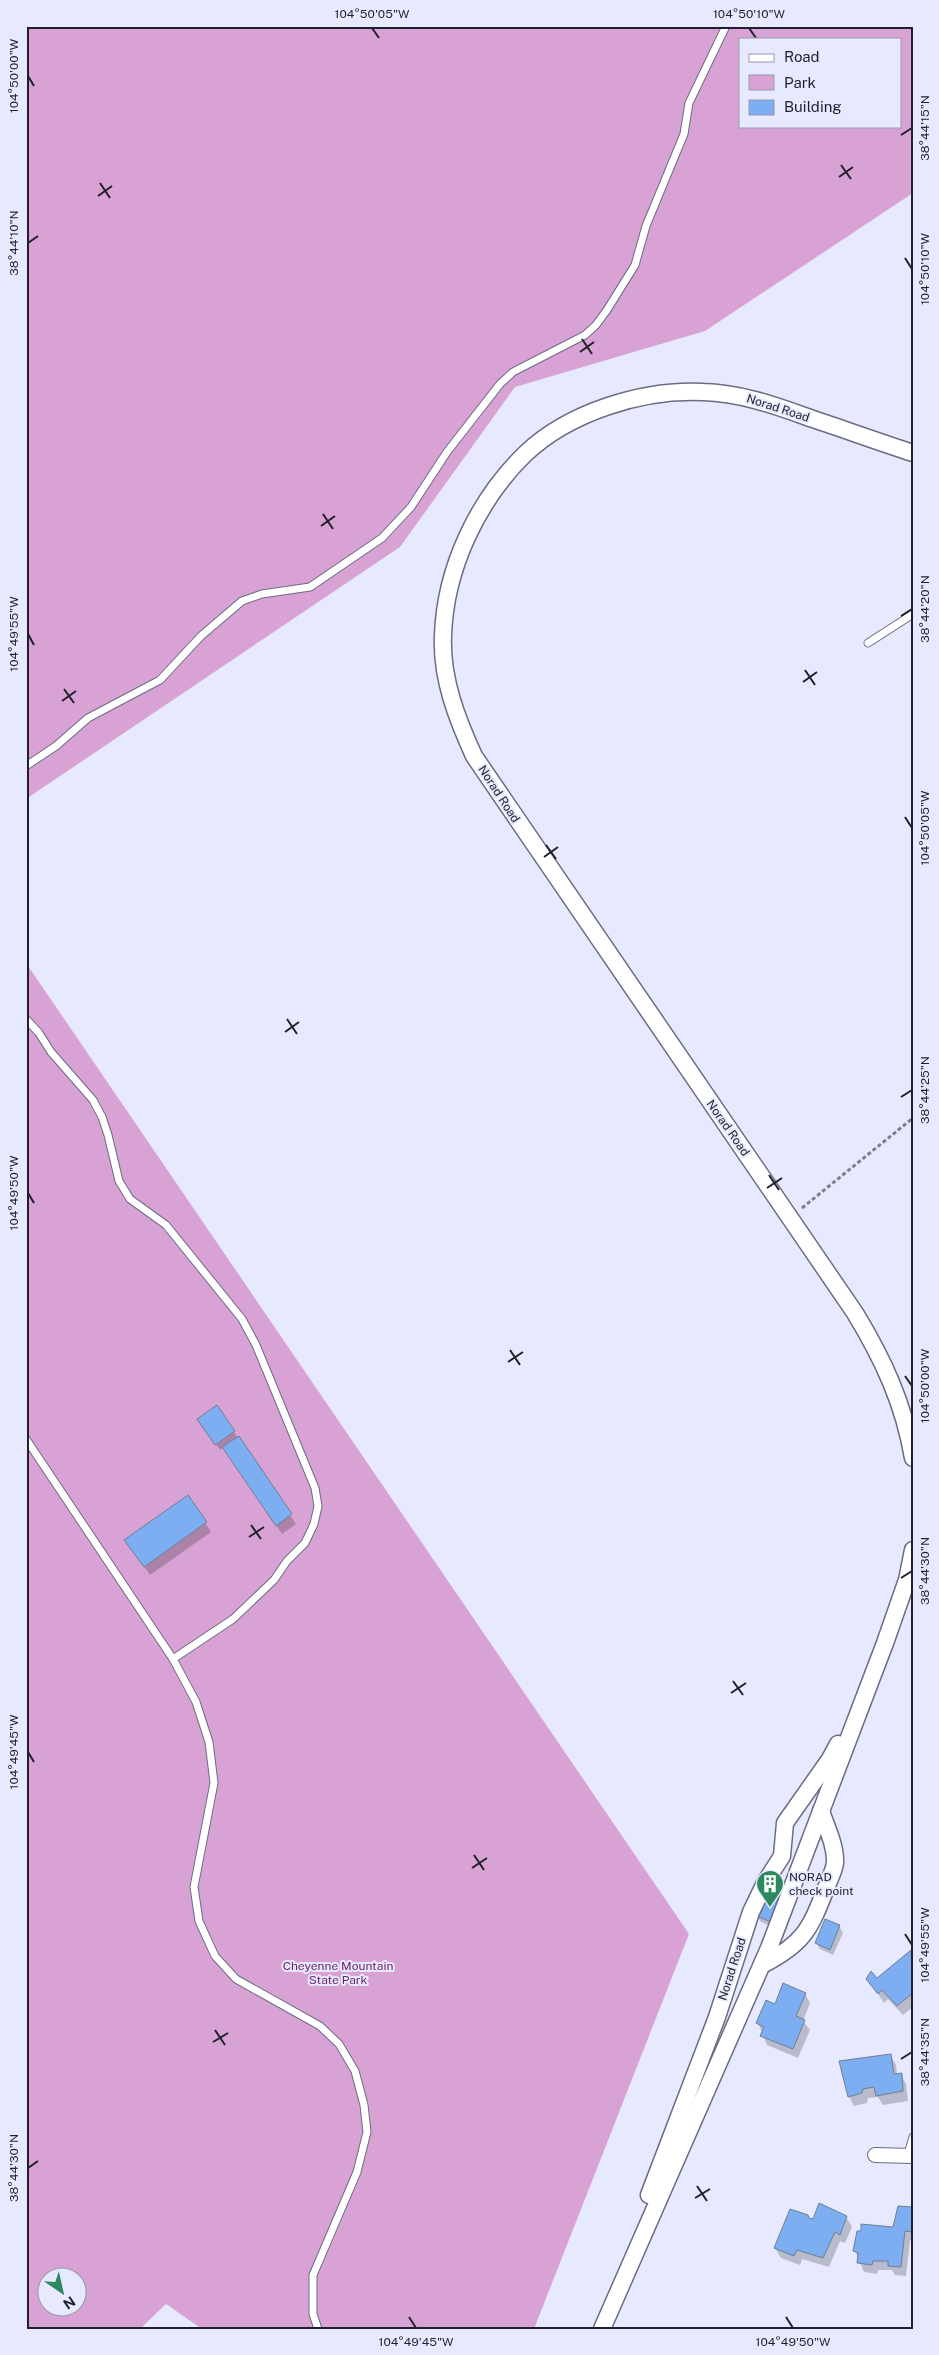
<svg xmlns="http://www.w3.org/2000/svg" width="939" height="2355" viewBox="0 0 939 2355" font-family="'Public Sans',sans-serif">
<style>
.green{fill:#d8a3d4;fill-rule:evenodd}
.shadow{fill:#0003}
.building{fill:#7daef1;stroke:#6f7e92}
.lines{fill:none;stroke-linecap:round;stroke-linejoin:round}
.service-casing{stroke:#6a6c83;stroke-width:9}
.minor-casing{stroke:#6a6c83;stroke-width:16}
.tertiary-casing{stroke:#6a6c83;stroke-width:19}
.path{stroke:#7d7f8d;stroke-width:3;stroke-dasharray:4 2.5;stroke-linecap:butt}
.service{stroke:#fff;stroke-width:7}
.minor{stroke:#fff;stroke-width:14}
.tertiary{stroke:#fff;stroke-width:16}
.ticks{fill:none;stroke:#1f2029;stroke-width:2}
.labels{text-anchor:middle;stroke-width:4;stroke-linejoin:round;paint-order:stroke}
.street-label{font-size:12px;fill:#1f2029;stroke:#e7eaff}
.poi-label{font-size:12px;fill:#1f2029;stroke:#e7eaff;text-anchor:start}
.park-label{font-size:12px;fill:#6e236d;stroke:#e7eaff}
.neatline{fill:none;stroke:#1f2029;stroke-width:2}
.ticks-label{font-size:12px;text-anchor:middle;fill:#1f2029}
</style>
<rect width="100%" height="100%" fill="#e7eaff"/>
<g class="green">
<path d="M26,26H913V193L705,331L515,387L400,547L26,799ZM740,39H900V126H740Z"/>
<path d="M26,963L689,1934L534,2329H202L166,2304L140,2329H26ZM48,2278H78V2308H48Z"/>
</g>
<g class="shadow">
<polygon points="217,1407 296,1524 282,1534 224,1447 220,1450 202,1425"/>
<polygon points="188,1497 211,1532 150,1575 132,1549"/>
<polygon points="766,1895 777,1929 761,1922 757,1916"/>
<polygon points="839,1926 843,1933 833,1955 820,1949 816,1943"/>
<polygon points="911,1951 913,2007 903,2015 888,1999 884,2003 868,1979 876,1979"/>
<polygon points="805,1994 810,2003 803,2021 810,2030 798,2058 767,2045 758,2023 775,2005"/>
<polygon points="890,2055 896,2065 897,2075 901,2075 906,2084 908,2101 883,2105 878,2097 868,2098 867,2103 854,2106 849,2096"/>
<polygon points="913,2208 913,2240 910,2240 906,2276 895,2275 892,2270 878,2270 877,2274 864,2272 855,2250 894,2228"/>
<polygon points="846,2217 852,2227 845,2243 840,2241 829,2267 802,2259 800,2265 781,2258 775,2248 809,2219"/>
</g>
<g class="building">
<polygon points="217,1405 235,1431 215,1445 197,1419"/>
<polygon points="239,1436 292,1514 276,1526 222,1447"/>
<polygon points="188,1495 207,1522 144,1567 124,1540"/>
<polygon points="765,1893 783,1901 774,1923 756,1916"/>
<polygon points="825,1919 840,1925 830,1950 815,1943"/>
<polygon points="911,1950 913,1993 897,2006 882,1990 878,1994 866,1979 871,1971 877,1978"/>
<polygon points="783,1983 806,1993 796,2016 805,2020 793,2049 760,2036 764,2027 756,2023 766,2000 775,2004"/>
<polygon points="891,2054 894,2074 902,2073 903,2091 876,2096 874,2087 863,2089 862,2093 848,2097 839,2061"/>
<polygon points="819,2203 847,2216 840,2235 835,2232 823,2258 797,2250 794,2256 774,2248 790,2209 808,2215 809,2218 813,2219"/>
<polygon points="898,2206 913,2207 913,2232 905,2231 901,2267 888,2266 888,2261 873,2261 872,2265 857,2263 858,2253 853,2251 857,2231 861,2231 861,2224 893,2227"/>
</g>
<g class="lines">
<defs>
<g id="service">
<polyline points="868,643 913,614"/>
<polyline points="26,766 56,746 88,718 160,680 201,636 242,601 262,594 310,587 382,538 411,507 447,452 500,384 513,372 585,335 596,325 607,310 635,265 646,226 684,134 689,103 726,26"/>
<polyline points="26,1019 39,1033 51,1052 93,1100 102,1117 108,1135 119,1181 130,1199 166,1225 242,1319 256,1345 315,1488 318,1506 314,1524 305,1543 287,1561 274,1580 233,1619 173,1659"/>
<polyline points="26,1439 173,1659 196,1702 209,1742 214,1783 194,1887 199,1921 215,1956 236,1979 320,2026 339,2044 355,2071 364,2105 367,2132 357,2172 313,2275 313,2314 318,2329"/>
<polyline points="908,2154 913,2137"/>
</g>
<polyline id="minor" points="875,2155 913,2156"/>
<g id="tertiary">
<path d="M913,453C879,442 846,430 813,419C776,406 742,393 703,392C643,389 569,412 525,454C477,501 445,569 443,636C441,678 457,719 474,756L855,1313C883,1359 904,1404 913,1458"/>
<path d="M762,1965C803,1944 810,1930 826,1888C829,1880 834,1871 835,1863C836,1846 826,1826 821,1811"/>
<polyline points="649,2195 717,2017 751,1912 766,1881 782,1856 785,1823 830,1759 838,1744"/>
<polyline points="602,2329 769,1948 885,1643 907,1580 913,1550"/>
</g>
</defs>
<use href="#service" class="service-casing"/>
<use href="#minor" class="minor-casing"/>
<use href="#tertiary" class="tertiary-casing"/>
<polyline class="path" points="802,1208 913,1118"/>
<use href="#service" class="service"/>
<use href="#minor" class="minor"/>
<use href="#tertiary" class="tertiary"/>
</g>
<path class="ticks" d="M372,28L379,38M749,28L756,38M28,76L34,86M901,135L912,128M841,165L851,179M839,177L853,167M100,183L110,198M98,196L112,186M28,243L38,236M905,258L912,269M582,339L592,354M580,352L594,342M323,514L333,529M321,526L335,516M901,616L912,609M28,634L34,645M805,670L815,685M803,682L817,672M64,689L74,703M62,701L76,691M905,817L912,828M546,845L556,859M544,857L558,847M287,1019L297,1034M285,1032L299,1022M901,1097L912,1090M769,1175L779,1190M767,1188L782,1178M28,1193L34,1203M510,1350L520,1365M508,1362L523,1352M905,1376L912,1386M251,1525L261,1539M249,1537L264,1527M901,1578L912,1571M733,1681L743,1695M731,1693L746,1683M28,1752L34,1762M474,1855L484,1870M472,1868L487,1858M905,1934L912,1945M215,2030L225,2045M213,2042L228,2033M901,2059L912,2052M28,2168L38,2161M697,2186L707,2201M695,2198L710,2189M409,2317L416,2328M786,2317L793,2328"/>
<defs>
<symbol id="building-pin" viewBox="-11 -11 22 30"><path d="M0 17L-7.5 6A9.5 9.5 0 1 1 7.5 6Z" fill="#2d885f" stroke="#e7eaff"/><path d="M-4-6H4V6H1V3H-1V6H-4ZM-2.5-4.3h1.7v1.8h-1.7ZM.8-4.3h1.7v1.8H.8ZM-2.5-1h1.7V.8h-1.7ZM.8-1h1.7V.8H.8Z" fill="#fff"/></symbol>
</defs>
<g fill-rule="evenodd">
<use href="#building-pin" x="754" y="1868" width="32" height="43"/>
</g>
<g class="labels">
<g class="street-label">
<text transform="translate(778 408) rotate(18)" y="4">Norad Road</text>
<text transform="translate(499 794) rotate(57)" y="4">Norad Road</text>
<text transform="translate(728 1128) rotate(55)" y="4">Norad Road</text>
<text transform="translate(732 1969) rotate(-72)" y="4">Norad Road</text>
</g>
<g class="poi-label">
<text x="789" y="1881">NORAD<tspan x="789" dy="14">check point</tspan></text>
</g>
<g class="park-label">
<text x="338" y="1970">Cheyenne Mountain<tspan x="338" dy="14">State Park</tspan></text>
</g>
</g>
<rect width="939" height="2355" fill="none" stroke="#e7eaff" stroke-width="55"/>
<rect x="739" y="38" width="162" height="90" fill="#e7eaff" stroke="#9799a9"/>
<rect x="749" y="54" width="25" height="8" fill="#ffffff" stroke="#9799a9"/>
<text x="784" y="62" font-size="15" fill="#1f2029">Road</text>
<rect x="749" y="75" width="25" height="15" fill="#d8a3d4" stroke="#9799a9"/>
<text x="784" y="88" font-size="15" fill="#1f2029">Park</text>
<rect x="749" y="100" width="25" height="15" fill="#7daef1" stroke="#9799a9"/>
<text x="784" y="112" font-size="15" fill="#1f2029">Building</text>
<g transform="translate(62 2292) rotate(146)"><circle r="24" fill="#e7eaff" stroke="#9799a9"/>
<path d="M0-4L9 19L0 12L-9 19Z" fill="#2d885f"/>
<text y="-8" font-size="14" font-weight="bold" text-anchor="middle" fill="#1f2029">N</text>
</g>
<rect x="28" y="28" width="884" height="2300" class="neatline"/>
<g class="ticks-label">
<text x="372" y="18">104°50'05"W</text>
<text x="749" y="18">104°50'10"W</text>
<text transform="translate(14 76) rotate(-90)" y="4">104°50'00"W</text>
<text transform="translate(925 128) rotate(-90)" y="4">38°44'15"N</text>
<text transform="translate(14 243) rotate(-90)" y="4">38°44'10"N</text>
<text transform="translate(925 269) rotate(-90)" y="4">104°50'10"W</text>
<text transform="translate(925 609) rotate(-90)" y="4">38°44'20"N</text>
<text transform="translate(14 634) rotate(-90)" y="4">104°49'55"W</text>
<text transform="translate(925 828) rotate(-90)" y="4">104°50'05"W</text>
<text transform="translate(925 1090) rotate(-90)" y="4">38°44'25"N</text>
<text transform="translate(14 1193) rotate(-90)" y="4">104°49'50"W</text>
<text transform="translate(925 1386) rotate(-90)" y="4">104°50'00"W</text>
<text transform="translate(925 1571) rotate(-90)" y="4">38°44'30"N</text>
<text transform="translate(14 1752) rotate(-90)" y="4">104°49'45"W</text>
<text transform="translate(925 1945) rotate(-90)" y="4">104°49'55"W</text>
<text transform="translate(925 2052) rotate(-90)" y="4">38°44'35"N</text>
<text transform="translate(14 2168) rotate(-90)" y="4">38°44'30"N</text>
<text x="416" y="2346">104°49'45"W</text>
<text x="793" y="2346">104°49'50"W</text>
</g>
</svg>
